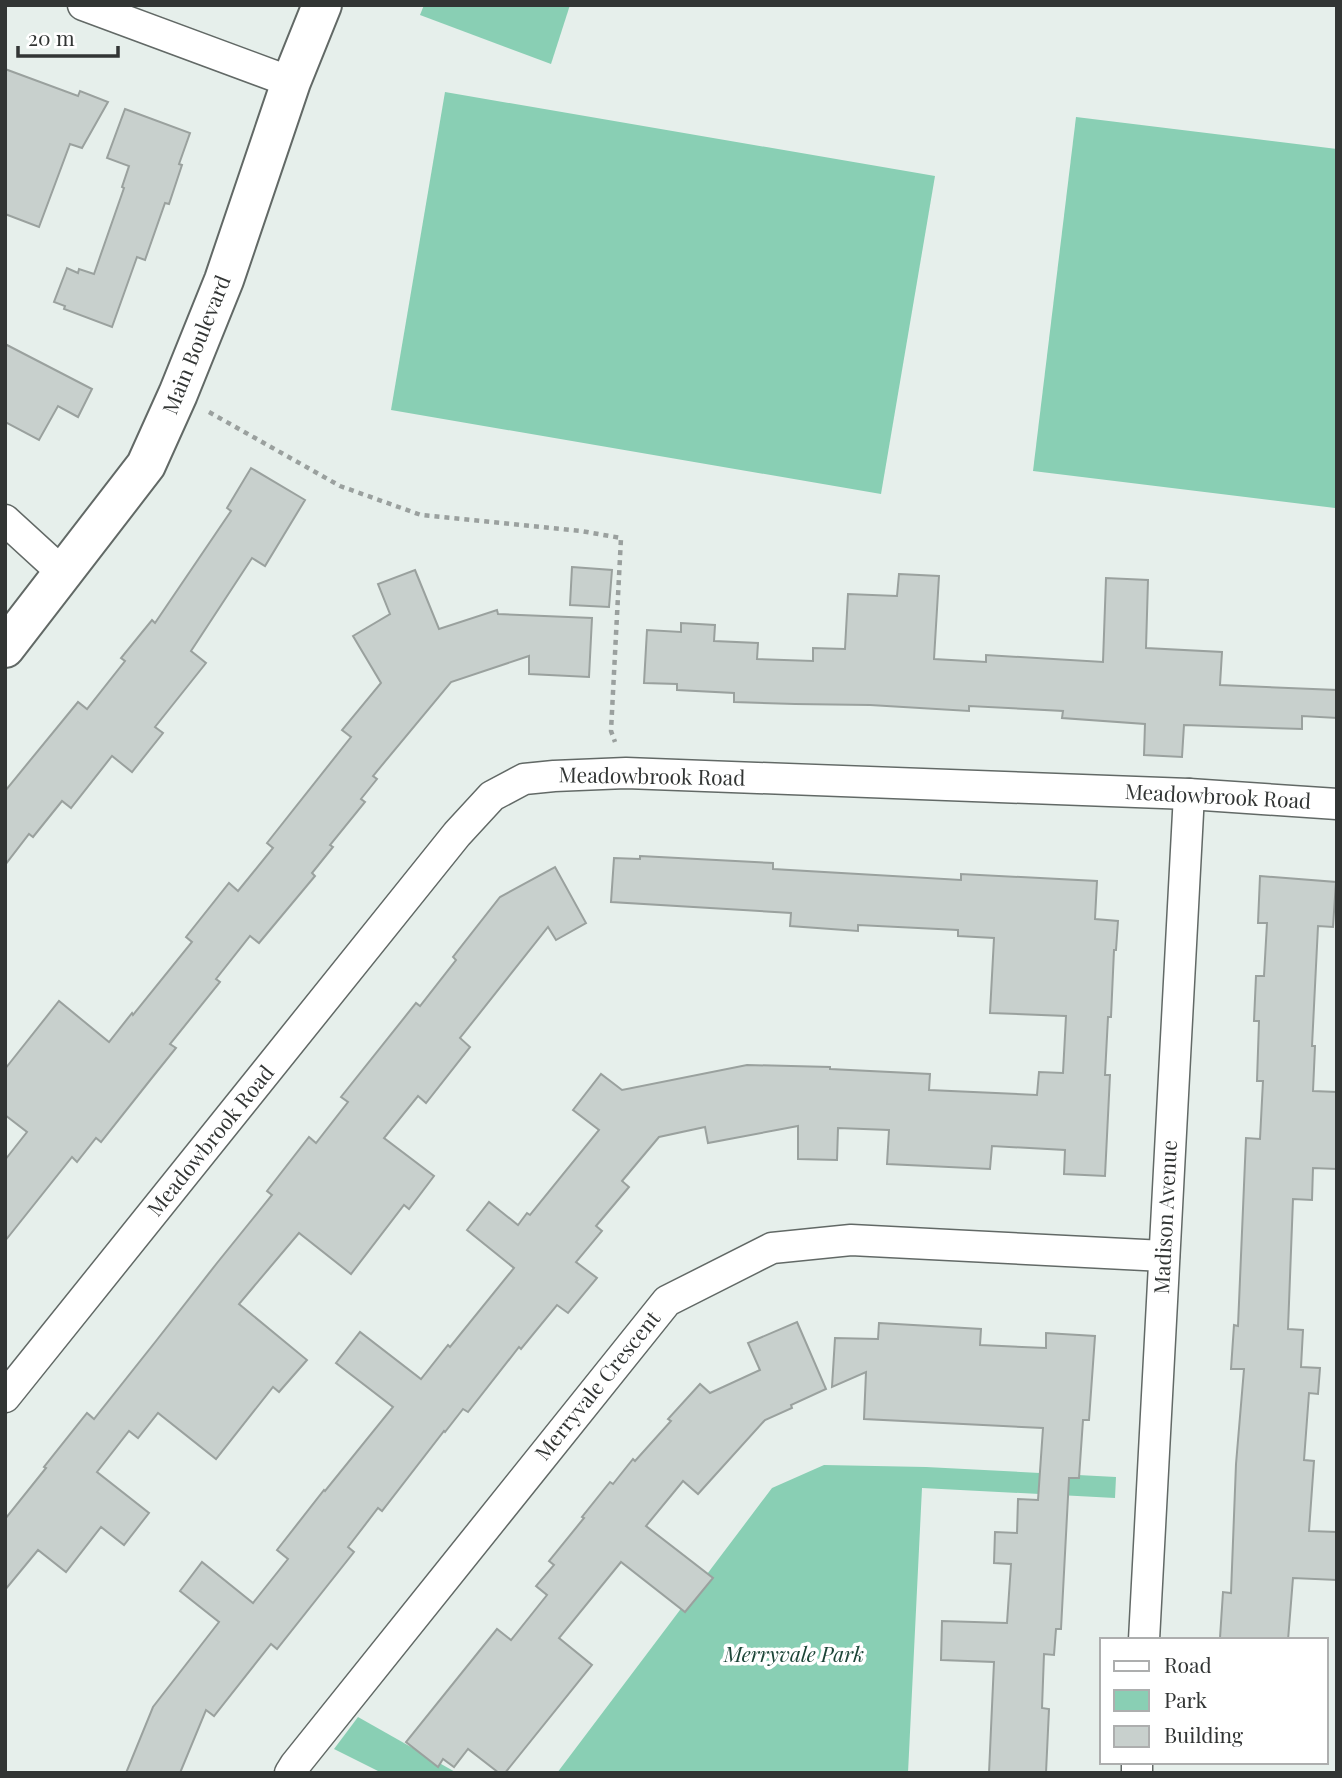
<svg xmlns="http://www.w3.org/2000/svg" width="1342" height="1778" viewBox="0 0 1342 1778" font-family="'Playfair Display',serif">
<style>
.green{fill:#89cfb4}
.building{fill:#c8d0cd;stroke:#9aa19e;stroke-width:2}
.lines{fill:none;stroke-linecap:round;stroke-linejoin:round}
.minor-casing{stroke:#626966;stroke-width:33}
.tertiary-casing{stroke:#626966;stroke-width:42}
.path{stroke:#9aa09e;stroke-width:4.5;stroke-dasharray:5 5;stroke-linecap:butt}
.minor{stroke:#fff;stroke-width:30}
.tertiary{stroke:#fff;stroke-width:38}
.labels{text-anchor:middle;stroke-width:7;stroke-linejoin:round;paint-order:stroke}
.street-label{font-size:21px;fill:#323534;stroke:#fff}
.park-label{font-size:21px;font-style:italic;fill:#1c4537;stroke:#fff}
</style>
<rect width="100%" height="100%" fill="#e6efeb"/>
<g class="green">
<polygon points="424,5 570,5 551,64 420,15"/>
<polygon points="445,92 935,176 881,494 391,410"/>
<polygon points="1076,117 1337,149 1337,497 1335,508 1033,471"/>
<polygon points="824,1465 926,1467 1116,1477 1115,1498 922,1488 908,1773 557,1773 772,1488"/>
<polygon points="358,1717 457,1773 382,1773 334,1749"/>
</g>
<g class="building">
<polygon points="5,69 78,96 80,91 108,102 82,148 70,144 39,227 5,214"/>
<polygon points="125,109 190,133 179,164 182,165 169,204 165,203 145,260 137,257 112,327 64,309 65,306 54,302 67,268 78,273 79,269 94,274 124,188 122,187 129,166 107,158"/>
<polygon points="5,344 92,389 78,417 58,406 39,440 5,422"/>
<polygon points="251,468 305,500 265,566 252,558 191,651 206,663 155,727 163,733 132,772 112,756 71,808 62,801 33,837 29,834 5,865 5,791 78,702 87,709 125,661 121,658 152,620 155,623 231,511 227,508"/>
<polygon points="572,567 612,570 609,607 570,605"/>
<polygon points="415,570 439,629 497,610 498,614 592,618 589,677 529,674 529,656 451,682 373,776 377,779 361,799 365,802 330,845 333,847 312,873 315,876 259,943 250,936 216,979 220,982 170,1044 176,1048 151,1079 101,1142 96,1138 77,1162 72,1157 5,1241 5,1160 27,1132 5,1115 5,1069 59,1001 109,1042 132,1013 133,1015 192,942 186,937 229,883 238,891 273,848 267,843 351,737 342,730 381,683 353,636 390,614 378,584"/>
<polygon points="899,574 939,576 934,659 986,662 986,655 1103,662 1106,578 1148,580 1146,648 1222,652 1220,685 1337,690 1337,718 1302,716 1302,729 1184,725 1182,757 1144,755 1145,724 1062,718 1063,711 969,706 969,711 870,705 795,704 734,702 734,693 677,690 677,684 644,683 647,630 681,632 681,623 715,625 714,641 758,643 757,659 813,661 813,648 845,649 848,594 897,596"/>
<polygon points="640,856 773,863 773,869 961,880 961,874 1097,881 1095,919 1118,921 1116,950 1114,950 1111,1017 1108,1017 1105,1075 1110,1075 1105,1176 1064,1174 1065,1150 992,1146 990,1169 887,1164 889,1130 838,1128 837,1160 798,1159 798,1126 708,1143 705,1127 659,1137 622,1181 629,1187 596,1226 602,1231 576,1262 597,1278 568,1313 557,1305 521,1349 519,1347 468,1412 463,1409 445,1432 444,1431 382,1511 378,1508 348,1547 354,1552 277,1649 271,1644 214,1716 206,1710 180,1773 126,1773 153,1707 219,1622 180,1591 202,1562 253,1603 288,1559 277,1550 324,1490 325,1491 393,1407 336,1363 360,1332 421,1379 448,1345 450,1347 514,1268 467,1230 489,1202 518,1225 527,1213 530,1215 599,1130 573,1110 601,1074 622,1090 747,1065 830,1067 830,1069 930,1074 929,1090 1037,1095 1039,1072 1063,1073 1066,1016 990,1013 994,938 958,936 958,930 858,925 858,931 790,926 791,913 611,902 614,858 640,859"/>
<polygon points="555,867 586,923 556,940 548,927 460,1038 470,1047 426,1103 418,1096 384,1138 434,1176 409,1209 404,1205 351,1274 299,1233 239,1304 307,1360 279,1392 273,1387 216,1459 158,1413 138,1438 129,1431 97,1472 149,1513 124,1545 101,1527 66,1572 38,1550 5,1590 5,1519 46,1468 44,1467 87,1413 94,1419 156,1341 217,1263 272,1195 267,1191 309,1137 316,1143 348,1102 341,1097 416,1003 420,1006 456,960 453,957 500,897"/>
<polygon points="1260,876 1336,882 1333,927 1318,926 1312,1046 1315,1046 1313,1091 1337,1092 1337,1169 1313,1168 1312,1200 1293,1199 1288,1329 1303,1330 1301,1367 1320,1368 1318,1394 1309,1393 1304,1460 1314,1461 1309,1531 1337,1532 1337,1580 1293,1578 1288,1640 1220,1638 1223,1592 1231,1593 1236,1464 1244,1369 1231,1369 1234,1325 1238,1326 1246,1138 1260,1139 1263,1081 1257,1081 1259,1021 1254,1021 1256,976 1264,976 1267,923 1258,923"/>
<polygon points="797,1322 826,1389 791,1405 792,1408 765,1420 698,1494 683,1481 646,1526 713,1578 685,1612 621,1562 559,1638 592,1665 505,1773 499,1773 468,1749 454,1767 443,1759 438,1767 406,1742 497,1629 511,1640 547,1595 536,1586 554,1565 549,1561 584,1518 582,1517 610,1482 613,1484 633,1459 635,1461 671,1421 668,1419 700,1384 710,1393 760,1370 748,1343"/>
<polygon points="879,1323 981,1329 980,1345 1046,1348 1046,1333 1095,1336 1089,1420 1083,1420 1079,1478 1069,1478 1061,1629 1056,1629 1054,1655 1044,1654 1042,1708 1049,1709 1046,1773 989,1773 994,1662 941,1660 942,1621 1007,1623 1011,1564 994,1563 995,1532 1017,1533 1018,1499 1038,1500 1043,1428 864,1419 866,1372 832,1387 835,1338 878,1339"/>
</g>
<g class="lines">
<defs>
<g id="minor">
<polyline points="83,5 291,82"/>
<polyline points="5,520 64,574"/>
<polyline points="5,1397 457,834 492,796 524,779 554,776 626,773 1189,794 1337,804"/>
<polyline points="1144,1640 1189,794"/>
<polyline points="290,1773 295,1765 667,1301 772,1248 851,1240 1164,1256"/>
<polyline points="1137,1773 1137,1762"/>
</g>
<polyline id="tertiary" points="5,648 146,465 178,394 224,280 291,82 322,5"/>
</defs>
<use href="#minor" class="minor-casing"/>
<use href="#tertiary" class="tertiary-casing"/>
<polyline class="path" points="209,412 340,486 421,515 581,531 621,538 611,731 615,742"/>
<use href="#minor" class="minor"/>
<use href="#tertiary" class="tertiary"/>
</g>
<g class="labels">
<g class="street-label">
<text transform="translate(197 345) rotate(-68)" y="7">Main Boulevard</text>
<text transform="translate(652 777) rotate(1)" y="7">Meadowbrook Road</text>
<text transform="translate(1218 797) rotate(3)" y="7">Meadowbrook Road</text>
<text transform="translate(211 1141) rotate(-51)" y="7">Meadowbrook Road</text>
<text transform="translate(1166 1217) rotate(-87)" y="7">Madison Avenue</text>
<text transform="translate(598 1386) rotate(-51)" y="7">Merryvale Crescent</text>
</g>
<g class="park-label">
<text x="794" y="1662">Merryvale Park</text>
</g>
</g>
<rect width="1342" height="1778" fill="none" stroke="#323534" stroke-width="14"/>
<rect x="1100" y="1638" width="228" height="126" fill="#ffffff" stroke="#adaeae" stroke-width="2"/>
<rect x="1114" y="1661" width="35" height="10" fill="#ffffff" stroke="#adaeae" stroke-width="2"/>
<text x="1164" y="1673" font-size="21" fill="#323534">Road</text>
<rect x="1114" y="1690" width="35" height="21" fill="#89cfb4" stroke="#adaeae" stroke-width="2"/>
<text x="1164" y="1708" font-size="21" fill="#323534">Park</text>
<rect x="1114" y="1726" width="35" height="21" fill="#c8d0cd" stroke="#adaeae" stroke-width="2"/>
<text x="1164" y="1743" font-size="21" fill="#323534">Building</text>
<path d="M18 46v10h100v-10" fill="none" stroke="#323534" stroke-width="3.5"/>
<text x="28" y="46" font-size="21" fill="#323534" stroke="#ffffff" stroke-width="5" paint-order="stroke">20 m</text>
</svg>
